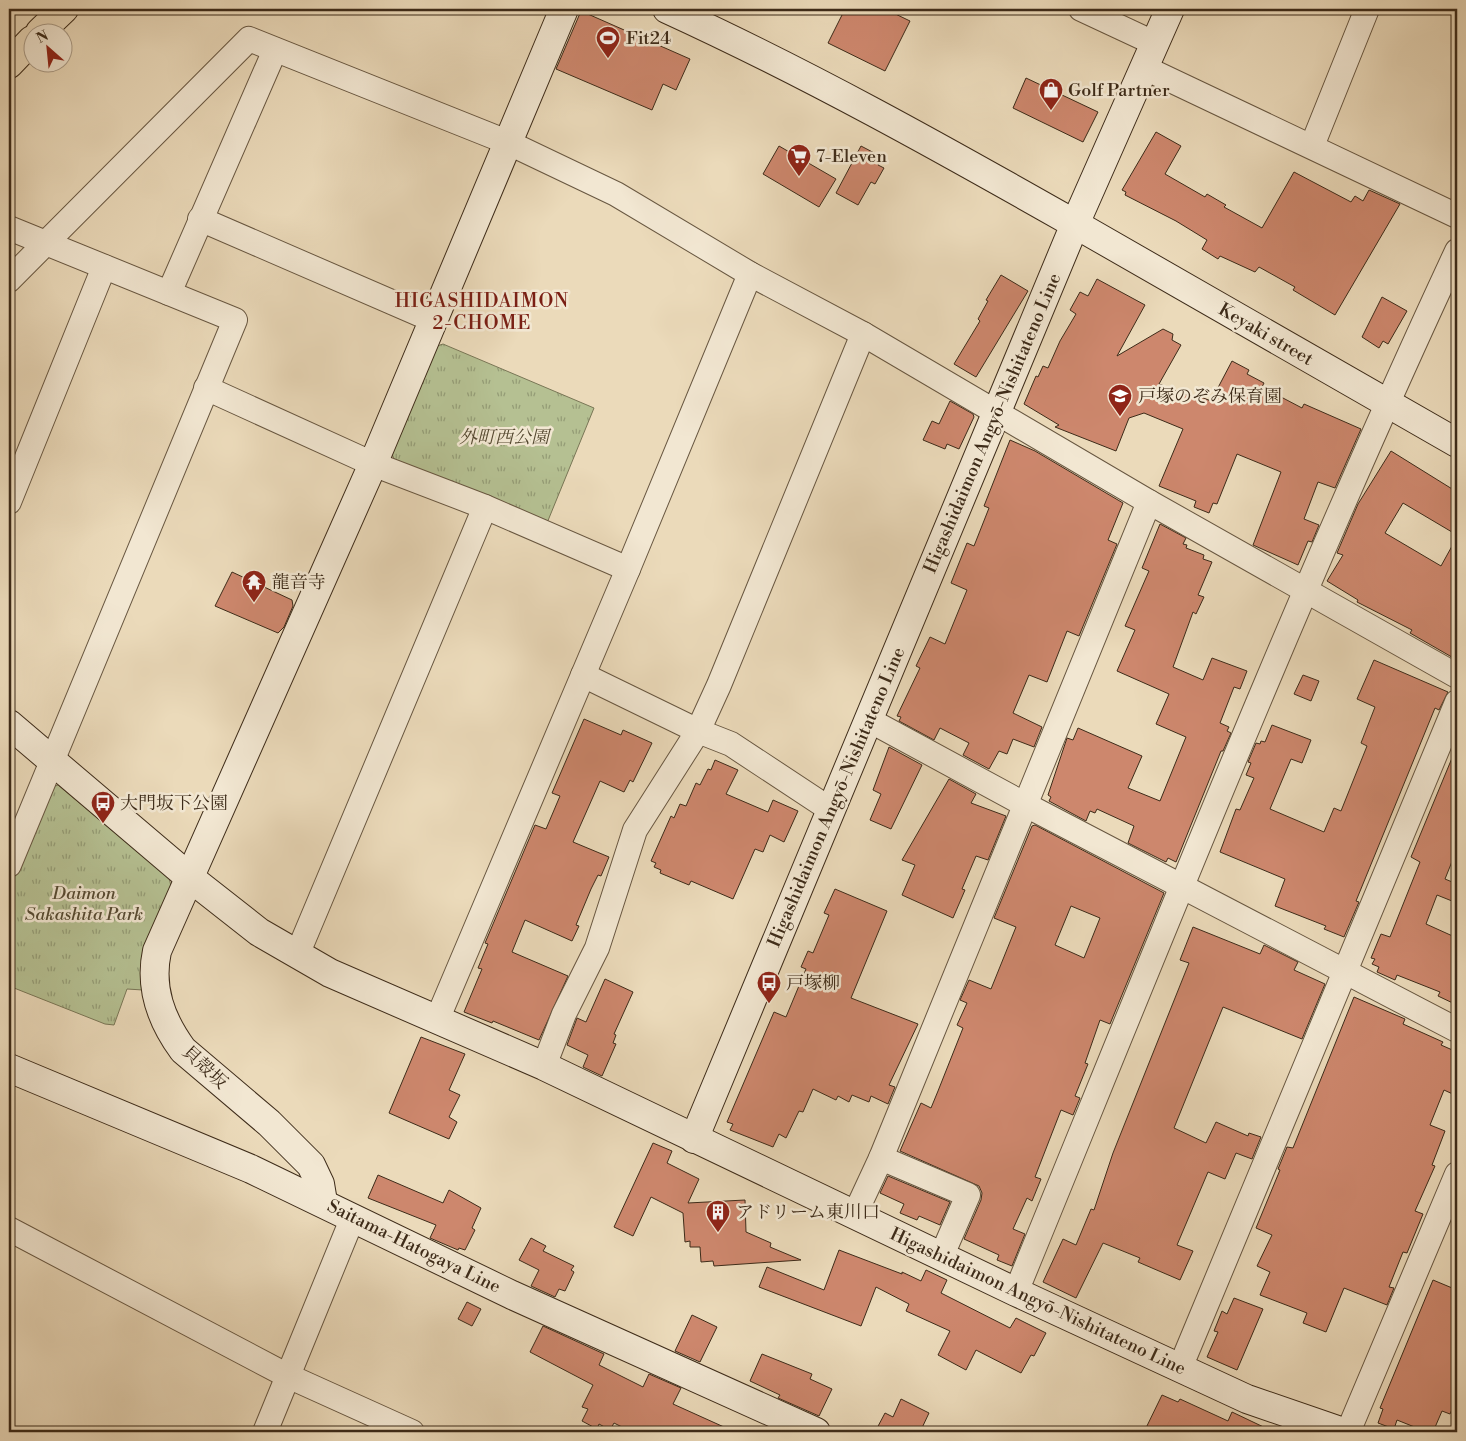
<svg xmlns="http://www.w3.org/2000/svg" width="1466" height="1441" viewBox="0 0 1466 1441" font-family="'Libre Bodoni','Noto Serif JP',serif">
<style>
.park{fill:url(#park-tufts);stroke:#797656}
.building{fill:#cd876d;stroke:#3d2b19;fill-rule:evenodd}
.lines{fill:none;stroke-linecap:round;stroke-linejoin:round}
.street-casing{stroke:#685741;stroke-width:26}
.secondary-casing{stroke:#3d2b19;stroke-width:30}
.highway-casing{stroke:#3d2b19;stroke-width:30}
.street{stroke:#f2e7d2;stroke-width:24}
.secondary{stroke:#f2e7d2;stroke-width:28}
.highway{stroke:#ebdaba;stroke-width:28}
.labels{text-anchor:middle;stroke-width:5;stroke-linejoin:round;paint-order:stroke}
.poi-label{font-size:18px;fill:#3d2b19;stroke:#f2e7d2;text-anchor:start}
.street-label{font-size:18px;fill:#3d2b19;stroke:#f2e7d2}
.park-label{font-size:18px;font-style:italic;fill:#554931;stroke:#f2e7d2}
.neighbourhood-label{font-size:19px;letter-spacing:1px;fill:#7a1f14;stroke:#f2e7d2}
</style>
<defs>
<pattern id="park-tufts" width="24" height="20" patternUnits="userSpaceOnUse" patternTransform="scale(1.25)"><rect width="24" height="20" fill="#b5c092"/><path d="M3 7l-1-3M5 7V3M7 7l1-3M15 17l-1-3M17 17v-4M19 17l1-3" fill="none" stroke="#949c76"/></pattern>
</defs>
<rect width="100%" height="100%" fill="#ebdaba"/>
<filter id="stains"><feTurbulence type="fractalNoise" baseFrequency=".004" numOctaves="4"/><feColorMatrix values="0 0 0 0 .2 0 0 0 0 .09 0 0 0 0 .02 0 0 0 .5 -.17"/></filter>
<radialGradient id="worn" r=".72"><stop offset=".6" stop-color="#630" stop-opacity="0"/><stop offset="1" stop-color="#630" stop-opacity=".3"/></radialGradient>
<g class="park">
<polygon points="443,344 594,408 547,523 394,459 390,450 434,347"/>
<polygon points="58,785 169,878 171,886 163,906 143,990 127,989 114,1025 105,1024 9,986 9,884 50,788"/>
</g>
<g class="building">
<polygon points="845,9 885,9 910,21 885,71 828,43"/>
<polygon points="581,11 690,59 676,90 663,84 652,110 556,69"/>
<polygon points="1026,78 1098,112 1083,142 1013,108"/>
<polygon points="1156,132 1181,146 1165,174 1205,197 1207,194 1226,205 1224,207 1262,228 1294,172 1351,202 1355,196 1363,201 1369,190 1400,204 1335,315 1293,290 1295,287 1259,267 1255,272 1220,256 1218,259 1202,249 1207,240 1176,221 1125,195 1126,192 1122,190"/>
<polygon points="779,146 836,179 819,207 763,174"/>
<polygon points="861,146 882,157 878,165 884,168 875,184 871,182 858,205 836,193"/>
<polygon points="1001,275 1028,291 976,377 954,364 980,321 978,319 988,301 986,300"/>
<polygon points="1097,279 1145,305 1117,356 1163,329 1173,334 1172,340 1181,345 1159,384 1195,398 1196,395 1211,401 1232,361 1249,370 1247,374 1264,383 1262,387 1302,408 1304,404 1361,429 1335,488 1318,482 1304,519 1319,525 1312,542 1308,541 1298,565 1253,545 1281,472 1237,454 1217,504 1213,503 1209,513 1194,507 1196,501 1159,486 1183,429 1144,413 1129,418 1116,451 1055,427 1059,425 1024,404 1036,376 1038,377 1043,366 1048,368 1060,341 1076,314 1070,310 1080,292 1088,296"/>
<polygon points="1382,297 1407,311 1388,344 1383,341 1379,348 1362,337"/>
<polygon points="950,401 973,414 974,417 959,449 947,444 945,449 923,440 932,421 939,424"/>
<polygon points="1010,440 1035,451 1123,503 1108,540 1117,544 1079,636 1067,631 1047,682 1029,675 1013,713 1042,727 1034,747 1013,739 1007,754 999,751 989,769 963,755 969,743 940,728 934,740 899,721 901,717 897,716 920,668 916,666 930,637 945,644 967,590 951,583 967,543 974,546 989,508 984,506"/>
<polygon points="1391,451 1457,492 1457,535 1403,503 1385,533 1441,566 1457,537 1457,660 1410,633 1412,630 1357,602 1358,600 1327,581 1343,555 1337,553 1358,504"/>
<polygon points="1160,524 1186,538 1183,544 1187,545 1186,548 1204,555 1203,559 1212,562 1198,595 1204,597 1196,614 1193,612 1173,667 1203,680 1212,658 1247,671 1240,689 1234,687 1220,723 1229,727 1227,731 1231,733 1223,751 1221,751 1176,862 1168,858 1166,862 1128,843 1134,826 1097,809 1095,813 1090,811 1086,821 1049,801 1051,797 1048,795 1067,738 1073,740 1078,728 1142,756 1128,788 1160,801 1186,737 1156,724 1169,694 1117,671 1135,630 1125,626 1149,571 1142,568"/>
<polygon points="232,572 292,600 293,606 284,627 278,633 215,606"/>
<polygon points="1374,660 1448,692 1439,710 1435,708 1356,901 1359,902 1344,937 1324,929 1326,926 1275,906 1285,879 1220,852 1236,809 1240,810 1254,778 1246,775 1251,763 1248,762 1256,743 1260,744 1261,741 1265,742 1272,725 1311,740 1302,763 1291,759 1270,809 1324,832 1334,808 1341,811 1367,746 1361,743 1375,707 1357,699"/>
<polygon points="1303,675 1319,681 1311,701 1294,694"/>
<polygon points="584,719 621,735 623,730 652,743 633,782 630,780 624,792 600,781 573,842 609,857 601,876 598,875 591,889 576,925 579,926 572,941 525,920 512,952 568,976 539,1040 493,1021 492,1023 464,1012 482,969 478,968 488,944 485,943 535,825 546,829 560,796 552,793"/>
<polygon points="1457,746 1457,849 1445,879 1457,884 1457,903 1437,895 1426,924 1457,938 1457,1005 1438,996 1440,992 1397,975 1395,980 1377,972 1379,967 1372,964 1375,959 1371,958 1381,934 1390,937 1420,862 1411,857"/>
<polygon points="889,747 922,765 891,829 870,820 881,794 873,790"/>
<polygon points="715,760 738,770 726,794 768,812 773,800 798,811 784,842 770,835 763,852 755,849 733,899 691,881 689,885 660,873 661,870 654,867 656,863 651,861 671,816 674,818 680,804 686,806 696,783 700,785 708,769 711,770"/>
<polygon points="949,779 976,794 971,803 1006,816 988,860 976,856 962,889 965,890 953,918 902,895 915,865 902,860"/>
<path d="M1035,825L1164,893L1110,1024L1100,1020L1085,1063L1088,1064L1075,1096L1080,1098L1073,1115L1061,1110L1035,1177L1041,1179L1032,1201L1027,1198L1013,1229L1025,1234L1012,1266L997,1260L999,1255L964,1239L981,1200L982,1193L979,1186L900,1151L921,1103L931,1108L938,1091L963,1028L957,1025L967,1003L960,1000L969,980L991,989L1016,927L994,918L1032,826ZM1071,906L1100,918L1084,958L1055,945Z"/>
<polygon points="835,889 887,911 851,998 918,1024 889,1085 895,1087 888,1104 871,1096 869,1102 852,1095 849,1102 838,1096 836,1100 813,1089 803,1112 799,1111 786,1138 779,1134 773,1147 730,1130 733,1124 727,1122 774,1012 786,1017 806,969 801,967 808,951 813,953 829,915 824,913"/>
<polygon points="1193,927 1260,954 1264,945 1298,962 1294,970 1325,984 1302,1039 1223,1007 1174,1128 1206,1143 1216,1122 1248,1136 1249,1133 1261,1137 1252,1159 1236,1153 1225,1179 1208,1172 1177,1245 1193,1251 1180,1280 1138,1262 1140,1258 1103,1243 1076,1298 1043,1282 1063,1239 1076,1245 1091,1209 1094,1210 1113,1153 1189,963 1180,960"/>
<polygon points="605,979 633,992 614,1034 616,1035 613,1043 616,1044 602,1076 583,1067 588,1055 567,1045 577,1018 586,1022"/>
<polygon points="1354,997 1405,1019 1403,1024 1443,1042 1441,1045 1457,1052 1457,1096 1444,1090 1430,1125 1445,1131 1432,1165 1435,1166 1415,1211 1423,1214 1407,1253 1403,1252 1389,1287 1394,1288 1387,1305 1344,1288 1326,1332 1303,1323 1307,1313 1260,1295 1270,1272 1257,1266 1272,1235 1256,1228 1280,1170 1278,1169 1287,1147 1293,1148"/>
<polygon points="421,1037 465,1054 449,1090 460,1095 449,1117 457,1122 449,1139 389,1113"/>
<polygon points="653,1143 672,1151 667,1163 699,1179 688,1203 745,1200 746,1232 771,1243 770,1247 801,1260 714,1266 713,1261 701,1262 700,1247 690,1247 690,1241 685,1242 683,1213 651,1197 633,1236 614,1227"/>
<polygon points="378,1175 443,1203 449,1190 481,1208 472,1228 475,1230 465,1250 459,1248 458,1250 430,1238 436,1225 368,1198"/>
<polygon points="888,1176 950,1202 940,1225 919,1216 917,1220 900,1213 904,1204 880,1193"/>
<polygon points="531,1238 546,1246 543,1251 574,1266 571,1270 574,1272 565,1291 559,1289 555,1297 531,1286 539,1270 519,1260"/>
<polygon points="839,1250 902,1274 902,1272 921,1281 926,1270 947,1280 941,1293 1010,1328 1016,1318 1046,1333 1034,1356 1031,1355 1021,1373 976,1350 966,1370 938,1355 950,1331 906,1311 909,1304 876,1287 861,1326 759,1287 767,1267 824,1290"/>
<polygon points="1433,1280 1457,1290 1457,1397 1450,1414 1442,1411 1433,1432 1427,1432 1397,1420 1394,1429 1378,1423 1383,1409 1380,1408"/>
<polygon points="1234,1298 1263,1309 1237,1370 1207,1357 1218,1332 1214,1331 1222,1311 1227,1314"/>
<polygon points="467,1302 481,1309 472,1326 458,1319"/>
<polygon points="692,1315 717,1327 700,1362 675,1351"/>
<polygon points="543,1326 604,1354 599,1365 643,1387 649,1374 681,1388 673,1404 735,1432 632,1432 614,1423 610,1430 599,1424 597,1429 582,1421 588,1409 582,1407 593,1385 530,1352"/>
<polygon points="762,1354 812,1374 810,1379 832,1389 819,1416 778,1398 780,1395 750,1381"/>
<polygon points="1162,1395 1178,1402 1180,1399 1228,1421 1232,1412 1274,1432 1144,1432"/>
<polygon points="901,1399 929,1413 921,1430 926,1432 875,1432 885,1413 893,1417"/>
</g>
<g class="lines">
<defs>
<g id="street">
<polyline points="1081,9 1156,44"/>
<polyline points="1145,68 1457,216"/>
<polyline points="1312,146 1367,9"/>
<polyline points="200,219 433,320"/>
<polyline points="9,228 235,320 9,865"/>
<polyline points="9,280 249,39 507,142 616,194 750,274 863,334 1149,502 1457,676"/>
<polyline points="169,293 275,50"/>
<polyline points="206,388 373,464 485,507 628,569"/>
<polyline points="9,502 104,267"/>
<polyline points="583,675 698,731 731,744 831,810"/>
<polyline points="869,720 1024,804 1457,1030"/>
<polyline points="297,955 485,507"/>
<polyline points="437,1020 628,569 750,274"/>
<polyline points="544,1066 564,1014 597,948 635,830 698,731 719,685 863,334"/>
<polyline points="881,1158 968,1195 942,1255"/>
<polyline points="855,1214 881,1158 1149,502"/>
<polyline points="9,1229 288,1376 412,1432"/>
<path d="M1016,1292C1159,943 1298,592 1457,251"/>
<polyline points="1180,1368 1457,702"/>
<polyline points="265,1432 353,1217"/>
<polyline points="1348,1432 1457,1174"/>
</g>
<g id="secondary">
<path d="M667,9C807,73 941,148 1075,224L694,1139"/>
<polyline points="1170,9 1075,224 1457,443"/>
<polyline points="9,724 189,877 259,932 330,973 544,1066 1016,1292 1247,1399 1343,1432"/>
<polyline points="9,1068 251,1169 512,1295 816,1432"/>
<path d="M323,1202L320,1184L311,1165L269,1123L183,1050C161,1020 149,988 157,951L373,464L564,9"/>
</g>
<g id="highway">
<polyline points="40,32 64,9"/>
<polyline points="9,64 32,40"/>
</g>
</defs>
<use href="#street" class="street-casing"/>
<use href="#secondary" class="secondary-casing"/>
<use href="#highway" class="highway-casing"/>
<use href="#street" class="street"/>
<use href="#secondary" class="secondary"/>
<use href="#highway" class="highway"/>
</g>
<defs>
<symbol id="stadium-pin" viewBox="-11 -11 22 30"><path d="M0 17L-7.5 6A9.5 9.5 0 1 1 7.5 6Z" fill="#8f2418" stroke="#f2e7d2"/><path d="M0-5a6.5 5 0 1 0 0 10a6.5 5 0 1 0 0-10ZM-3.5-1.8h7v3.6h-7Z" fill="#fff"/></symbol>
<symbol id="shop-pin" viewBox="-11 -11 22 30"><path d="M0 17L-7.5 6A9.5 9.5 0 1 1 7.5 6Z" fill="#8f2418" stroke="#f2e7d2"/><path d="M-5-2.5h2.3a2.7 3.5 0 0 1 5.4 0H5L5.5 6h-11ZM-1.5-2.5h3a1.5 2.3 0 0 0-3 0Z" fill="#fff"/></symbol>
<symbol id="supermarket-pin" viewBox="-11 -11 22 30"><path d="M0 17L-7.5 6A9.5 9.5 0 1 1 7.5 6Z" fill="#8f2418" stroke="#f2e7d2"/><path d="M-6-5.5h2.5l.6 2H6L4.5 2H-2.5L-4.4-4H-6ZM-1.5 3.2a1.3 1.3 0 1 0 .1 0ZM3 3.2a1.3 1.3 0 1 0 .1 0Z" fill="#fff"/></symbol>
<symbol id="school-pin" viewBox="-11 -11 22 30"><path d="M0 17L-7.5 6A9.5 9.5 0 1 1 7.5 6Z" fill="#8f2418" stroke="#f2e7d2"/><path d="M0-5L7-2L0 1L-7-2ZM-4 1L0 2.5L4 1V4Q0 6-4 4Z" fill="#fff"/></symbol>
<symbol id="temple-pin" viewBox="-11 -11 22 30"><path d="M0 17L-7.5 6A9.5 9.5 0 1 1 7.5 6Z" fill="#8f2418" stroke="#f2e7d2"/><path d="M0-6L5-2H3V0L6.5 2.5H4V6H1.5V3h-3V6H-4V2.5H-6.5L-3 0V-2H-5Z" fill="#fff"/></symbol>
<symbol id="bus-pin" viewBox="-11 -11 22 30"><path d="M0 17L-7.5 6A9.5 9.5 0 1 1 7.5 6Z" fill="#8f2418" stroke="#f2e7d2"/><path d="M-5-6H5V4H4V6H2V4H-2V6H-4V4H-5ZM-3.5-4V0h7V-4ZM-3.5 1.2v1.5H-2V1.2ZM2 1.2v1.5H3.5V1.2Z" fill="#fff"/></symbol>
<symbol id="building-pin" viewBox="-11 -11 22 30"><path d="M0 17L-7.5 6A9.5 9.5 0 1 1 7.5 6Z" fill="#8f2418" stroke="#f2e7d2"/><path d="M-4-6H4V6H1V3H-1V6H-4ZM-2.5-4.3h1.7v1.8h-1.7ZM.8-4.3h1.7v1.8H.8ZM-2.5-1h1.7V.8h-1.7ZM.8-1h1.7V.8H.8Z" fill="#fff"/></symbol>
</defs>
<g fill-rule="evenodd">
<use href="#stadium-pin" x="594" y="24" width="28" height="38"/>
<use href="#shop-pin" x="1037" y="76" width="28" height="38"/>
<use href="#supermarket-pin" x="785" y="142" width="28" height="38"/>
<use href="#school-pin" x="1106" y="382" width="28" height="38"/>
<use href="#temple-pin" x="240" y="568" width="28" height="38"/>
<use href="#bus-pin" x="89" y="789" width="28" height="38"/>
<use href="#bus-pin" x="755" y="969" width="28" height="38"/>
<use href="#building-pin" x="704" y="1198" width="28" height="38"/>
</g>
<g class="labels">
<g class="poi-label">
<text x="626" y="44">Fit24</text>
<text x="1068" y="96">Golf Partner</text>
<text x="816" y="162">7-Eleven</text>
<text x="1138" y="402">戸塚のぞみ保育園</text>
<text x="272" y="588">龍音寺</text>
<text x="120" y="809">大門坂下公園</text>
<text x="786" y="989">戸塚柳</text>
<text x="736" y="1218">アドリーム東川口</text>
</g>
<g class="street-label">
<text transform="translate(1266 334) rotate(30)" y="6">Keyaki street</text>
<text transform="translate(992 423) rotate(-67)" y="6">Higashidaimon Angyō-Nishitateno Line</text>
<text transform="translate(836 797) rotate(-67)" y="6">Higashidaimon Angyō-Nishitateno Line</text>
<text transform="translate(205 1067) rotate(43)" y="6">貝殻坂</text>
<text transform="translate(414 1246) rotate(26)" y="6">Saitama-Hatogaya Line</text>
<text transform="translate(1038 1301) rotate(25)" y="6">Higashidaimon Angyō-Nishitateno Line</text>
</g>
<g class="park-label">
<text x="504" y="443">外町西公園</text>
<text x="84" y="899">Daimon<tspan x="84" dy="21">Sakashita Park</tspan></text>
</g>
<g class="neighbourhood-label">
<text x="482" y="307">HIGASHIDAIMON<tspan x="482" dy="22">2-CHOME</tspan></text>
</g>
</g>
<rect width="1466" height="1441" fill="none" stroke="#ebdaba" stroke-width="30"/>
<rect x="10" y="10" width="1446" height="1421" fill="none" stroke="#3d2b19" stroke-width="2.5"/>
<rect x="15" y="15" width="1436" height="1411" fill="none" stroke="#3d2b19"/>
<g transform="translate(48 48) rotate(333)"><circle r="24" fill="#f2e7d2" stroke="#aa9c88"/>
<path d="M0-4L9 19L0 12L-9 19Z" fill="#8f2418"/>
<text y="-8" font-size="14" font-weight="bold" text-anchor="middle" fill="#3d2b19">N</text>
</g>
<rect width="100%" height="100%" filter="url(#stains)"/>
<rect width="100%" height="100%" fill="url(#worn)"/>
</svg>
